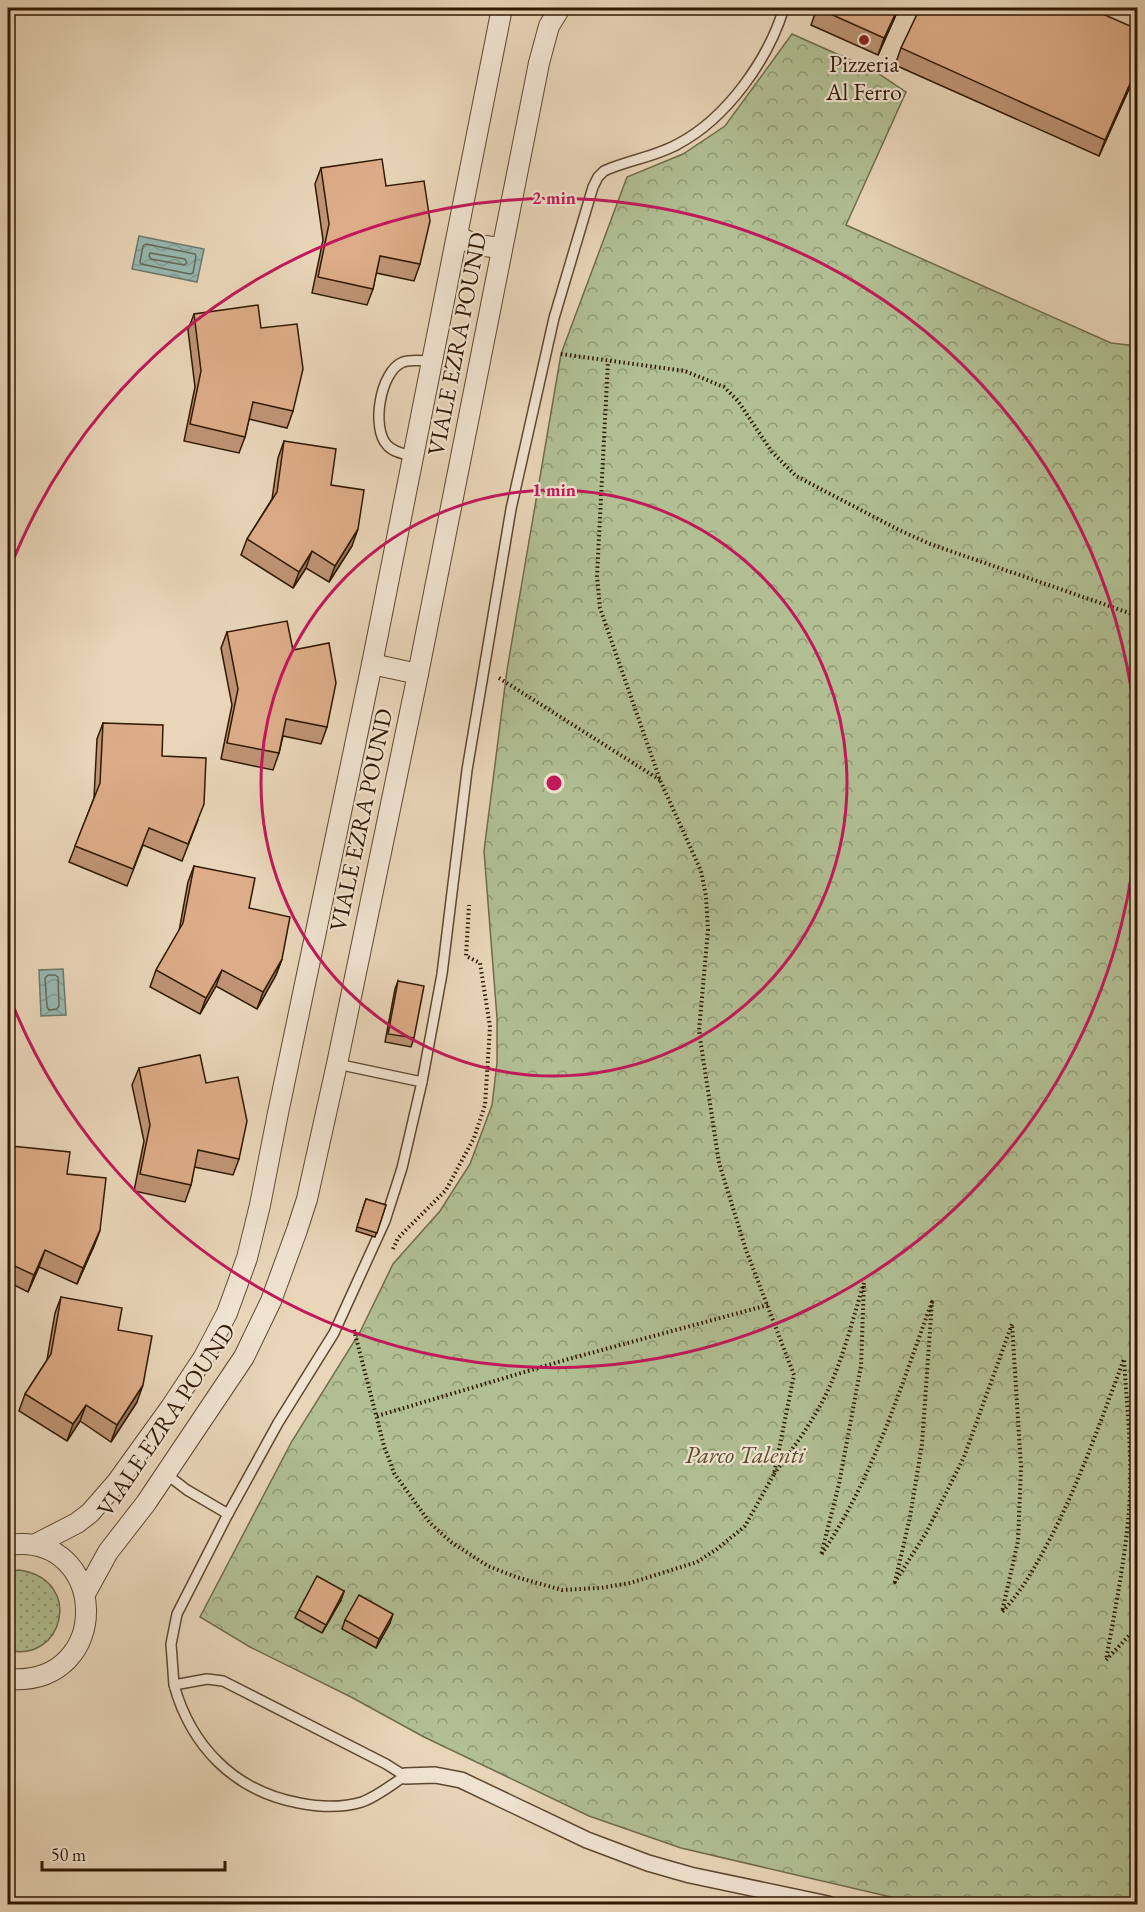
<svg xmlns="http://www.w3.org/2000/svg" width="1145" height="1912" viewBox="0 0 1145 1912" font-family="'EB Garamond',serif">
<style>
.grass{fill:url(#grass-dots);stroke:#706c4a;stroke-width:1.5}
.park{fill:url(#park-crowns);stroke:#706c4a;stroke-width:1.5}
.water{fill:url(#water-waves);stroke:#6e796c;stroke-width:1.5}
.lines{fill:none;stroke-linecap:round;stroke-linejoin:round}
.shore{stroke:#64695a;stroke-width:1.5}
.service-casing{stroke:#5e4830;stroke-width:12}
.pedestrian-casing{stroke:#5e4830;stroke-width:18}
.minor-casing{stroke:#5e4830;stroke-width:22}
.path{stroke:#301902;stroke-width:4;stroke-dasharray:1.5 3;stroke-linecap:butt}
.service{stroke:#f1e4d2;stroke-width:9}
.pedestrian{stroke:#f1e4d2;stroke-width:15}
.minor{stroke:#f1e4d2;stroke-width:20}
.wall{fill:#be9475;stroke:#301902;stroke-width:1.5}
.shaded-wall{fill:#9b785f;stroke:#301902;stroke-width:1.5}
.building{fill:#ddac88;stroke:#301902;stroke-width:1.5}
.ring{fill:none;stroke:#c2185b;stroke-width:3}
.poi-dot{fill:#8f2418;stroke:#f1e4d2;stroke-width:2}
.labels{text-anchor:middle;stroke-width:4.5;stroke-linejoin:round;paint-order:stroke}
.poi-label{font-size:24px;fill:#301902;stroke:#f1e4d2}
.street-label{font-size:24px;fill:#301902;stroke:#f1e4d2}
.park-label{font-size:24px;font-style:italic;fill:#574b2e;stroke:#f1e4d2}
.centre{fill:#c2185b;stroke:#f1e4d2;stroke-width:3}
.ring-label{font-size:18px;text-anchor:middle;font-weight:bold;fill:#c2185b;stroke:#f1e4d2;stroke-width:4.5;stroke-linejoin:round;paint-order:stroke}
</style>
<defs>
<pattern id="grass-dots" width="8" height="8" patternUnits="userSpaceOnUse" patternTransform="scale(1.5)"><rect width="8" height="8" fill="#b1bf93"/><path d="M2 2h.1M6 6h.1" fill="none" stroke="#909a76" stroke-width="1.8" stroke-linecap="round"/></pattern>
<pattern id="park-crowns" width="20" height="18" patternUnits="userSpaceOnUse" patternTransform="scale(1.5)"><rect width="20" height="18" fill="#b1bf93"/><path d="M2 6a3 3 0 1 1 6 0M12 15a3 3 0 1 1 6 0" fill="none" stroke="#909a76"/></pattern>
<pattern id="water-waves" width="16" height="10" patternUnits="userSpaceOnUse" patternTransform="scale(1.5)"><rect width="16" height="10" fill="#97b9b2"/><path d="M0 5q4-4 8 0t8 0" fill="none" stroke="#829e97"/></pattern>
</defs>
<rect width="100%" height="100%" fill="#e9d6b9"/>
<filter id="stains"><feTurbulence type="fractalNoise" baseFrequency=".00333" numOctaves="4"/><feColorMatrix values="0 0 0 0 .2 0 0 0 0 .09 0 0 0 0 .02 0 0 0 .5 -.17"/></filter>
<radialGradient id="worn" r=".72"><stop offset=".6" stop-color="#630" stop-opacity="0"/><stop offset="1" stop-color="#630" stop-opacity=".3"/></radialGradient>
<path class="grass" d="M19,1570C86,1580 62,1665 8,1650V1572Z"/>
<polygon class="park" points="792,34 873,70 906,92 846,225 1111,343 1137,346 1137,1904 912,1904 891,1897 681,1848 589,1816 424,1737 351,1697 250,1647 200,1617 292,1441 360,1332 393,1264 440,1211 470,1164 492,1105 497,1063 497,1018 484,851 507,670 561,354 627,177 683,154 725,126"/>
<g class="water">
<polygon points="139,236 204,249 197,282 132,269"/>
<polygon points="63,969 66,1015 41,1016 39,970"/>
</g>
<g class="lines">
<g class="shore">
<polygon points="146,244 195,254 196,256 193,273 190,274 141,264 140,262 143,246"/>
<polygon points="150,253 185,259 187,263 184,265 151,259 149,256"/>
<polygon points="48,975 55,975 58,977 59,1006 57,1009 49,1010 47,1007 45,978"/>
</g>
<defs>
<g id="service">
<path d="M412,456C404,454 393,452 387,445C371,428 380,371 403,362C412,359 423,361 431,361"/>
<polyline points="337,1064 422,1082"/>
<path d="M166,1474L187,1490L228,1514L177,1614L171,1644L174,1685L207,1679L223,1681L386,1764L405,1776C391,1785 378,1796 362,1802C342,1808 319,1807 299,1803C234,1791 191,1746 174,1685"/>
<path d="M228,1514L278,1423L334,1333L385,1221L402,1168L422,1082L442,974L467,770L511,509L554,318L593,187L598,177L604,171C628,160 655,157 678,144C727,118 768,60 784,8"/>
</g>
<polyline id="pedestrian" points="405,1776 435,1775 461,1780 587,1840 648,1863 690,1875 828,1904"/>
<g id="minor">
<polyline points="457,236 476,245 502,248"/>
<polyline points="372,664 418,674"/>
<polyline points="36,1544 77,1523 90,1513 117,1482 171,1407 204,1357 227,1313 247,1258 260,1205 278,1113 372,664 502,8"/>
<path d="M8,1545C108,1530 116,1687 8,1679"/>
<polyline points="85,1594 108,1552 146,1503 244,1357 271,1301 297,1230 307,1199 337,1064 418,674 539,63 549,26 560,8"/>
</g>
</defs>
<use href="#service" class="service-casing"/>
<use href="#pedestrian" class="pedestrian-casing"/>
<use href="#minor" class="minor-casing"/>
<g class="path">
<polyline points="561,354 685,371 724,387 738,401 772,452 796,476 899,530 930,544 1138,616"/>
<polyline points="499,678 660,780"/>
<polyline points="393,1249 398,1238 446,1190 474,1138 485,1105 490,1027 480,963 466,956 469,905"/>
<polyline points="354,1330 384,1446 394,1473 430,1523 451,1542 488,1566 516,1577 562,1590 600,1588 630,1583 697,1562 717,1549 745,1526 774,1474 794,1375 746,1250 719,1163 699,1031 708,930 706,896 701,871 660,780 600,608 597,576 608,361"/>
<polyline points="377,1416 565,1360 768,1305"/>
<path d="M774,1474C794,1447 815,1419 829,1388C844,1355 853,1318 864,1283L861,1366L839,1484L821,1555C873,1479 900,1388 932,1302L922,1444L910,1517L895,1582L926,1533L964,1457L1012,1324L1021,1467L1018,1541L1002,1612C1023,1590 1036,1565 1050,1539C1080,1481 1101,1420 1124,1359C1127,1409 1133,1460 1129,1510C1125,1560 1115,1610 1106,1660L1138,1626"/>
</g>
<use href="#service" class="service"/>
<use href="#pedestrian" class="pedestrian"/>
<use href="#minor" class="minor"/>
</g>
<g class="wall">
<polygon points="817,8 899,8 878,55 811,25"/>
<polygon points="901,48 1137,71 1099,156 895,65"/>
<polygon points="321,168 386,186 420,264 414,281 376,273 373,289 367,305 312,293 323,240 315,184"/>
<polygon points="194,314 261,328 293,411 287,428 249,419 245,437 239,453 184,441 195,387 188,330"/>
<polygon points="284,441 331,485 352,546 329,582 306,568 293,588 241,555 247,539 272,499 278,458"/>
<polygon points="227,632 293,650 327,727 321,744 283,736 279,753 273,770 221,759 232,705 221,648"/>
<polygon points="103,723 162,756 198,820 182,861 143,845 127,886 69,862 94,798 97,739"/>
<polygon points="194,866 249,908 282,959 276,975 257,1009 216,986 200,1014 150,987 156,970 179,931 188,882"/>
<polygon points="398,981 414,1038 411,1047 385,1042 395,989"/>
<polygon points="139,1068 206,1083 239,1159 233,1175 194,1167 191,1185 185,1202 134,1191 144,1141 132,1085"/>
<polygon points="11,1146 67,1174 100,1230 94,1246 77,1284 39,1267 28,1292 8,1282 8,1155"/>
<polygon points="366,1199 386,1205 375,1237 356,1231"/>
<polygon points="61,1297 118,1330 137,1402 111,1442 80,1421 67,1441 19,1411 25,1394 47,1360 55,1313"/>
<polygon points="344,1591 341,1600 322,1633 295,1618 299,1610"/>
<polygon points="345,1620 390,1623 376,1648 342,1629"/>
</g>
<g class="shaded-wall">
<polygon points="898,8 899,8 878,55 884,38"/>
<polygon points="1137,68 1137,71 1099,156 1105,140"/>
<polygon points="358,529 352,546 329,582 335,566"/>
<polygon points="312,551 306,568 293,588 299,572"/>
<polygon points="282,959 276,975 257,1009 263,992"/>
<polygon points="222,970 216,986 200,1014 206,998"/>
<polygon points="100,1230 94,1246 77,1284 83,1268"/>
<polygon points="45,1250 39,1267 28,1292 34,1275"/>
<polygon points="143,1385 137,1402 111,1442 117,1425"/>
<polygon points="86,1405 80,1421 67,1441 73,1424"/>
<polygon points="344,1591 341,1600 322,1633 326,1625"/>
<polygon points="393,1614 390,1623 376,1648 379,1639"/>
</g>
<g class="building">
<polygon points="817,8 898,8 884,38"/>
<polygon points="920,8 1089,8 1137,29 1137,68 1105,140 901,48"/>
<polygon points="382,159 386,186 424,181 430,221 420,264 380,256 373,289 318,277 329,224 321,168"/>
<polygon points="258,305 261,328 297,324 303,369 293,411 253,402 245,437 190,424 201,371 194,314"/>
<polygon points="284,441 336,449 331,485 364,490 358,529 335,566 312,551 299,572 247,539 277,492"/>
<polygon points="287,621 293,650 329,643 336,683 327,727 286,719 279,753 227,743 238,689 227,632"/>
<polygon points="103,723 163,725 162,756 206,758 204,804 188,844 149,828 133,869 75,846 100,783"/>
<polygon points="194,866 255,878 249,908 290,917 282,959 263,992 222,970 206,998 156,970 183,923"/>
<polygon points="398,981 424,986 414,1038 388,1034"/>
<polygon points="200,1055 206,1083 238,1077 247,1121 239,1159 198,1150 191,1185 140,1174 150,1125 139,1068"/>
<polygon points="11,1146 70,1152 67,1174 106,1178 100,1230 83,1268 45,1250 34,1275 8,1263 8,1178"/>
<polygon points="366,1199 386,1205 377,1233 357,1227"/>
<polygon points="61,1297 122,1308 118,1330 152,1336 143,1385 117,1425 86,1405 73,1424 25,1394 51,1354"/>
<polygon points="317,1576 344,1591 326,1625 299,1610"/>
<polygon points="359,1595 393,1614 379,1639 345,1620"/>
</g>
<g class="ring">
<circle cx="554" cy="783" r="293"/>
<path d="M1137 829A585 585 0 0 1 8 993M8 573A585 585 0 0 1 1137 737"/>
</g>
<circle class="poi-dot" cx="864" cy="40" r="6"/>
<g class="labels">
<g class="poi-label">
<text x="864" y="72">Pizzeria<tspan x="864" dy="28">Al Ferro</tspan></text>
</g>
<g class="street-label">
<text transform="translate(457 344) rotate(-79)" y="8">VIALE EZRA POUND</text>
<text transform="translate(361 820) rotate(-78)" y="8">VIALE EZRA POUND</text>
<text transform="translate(166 1420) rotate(-56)" y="8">VIALE EZRA POUND</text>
</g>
<g class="park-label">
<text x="745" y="1463">Parco Talenti</text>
</g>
</g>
<circle cx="554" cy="783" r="9" class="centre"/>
<g class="ring-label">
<text x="554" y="204">2 min</text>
<text x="554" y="496">1 min</text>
</g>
<rect width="1145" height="1912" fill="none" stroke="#e9d6b9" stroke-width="30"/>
<rect x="9" y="9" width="1127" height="1894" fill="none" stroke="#301902" stroke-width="3"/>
<rect x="15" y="15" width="1115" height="1882" fill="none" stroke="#301902" stroke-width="1.5"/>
<path d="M42 1861v9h183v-9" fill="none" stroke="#301902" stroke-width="3"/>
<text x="51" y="1861" font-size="18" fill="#301902" stroke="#f1e4d2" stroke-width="4.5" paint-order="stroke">50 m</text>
<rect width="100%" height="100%" filter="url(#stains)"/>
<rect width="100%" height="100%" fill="url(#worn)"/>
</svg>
